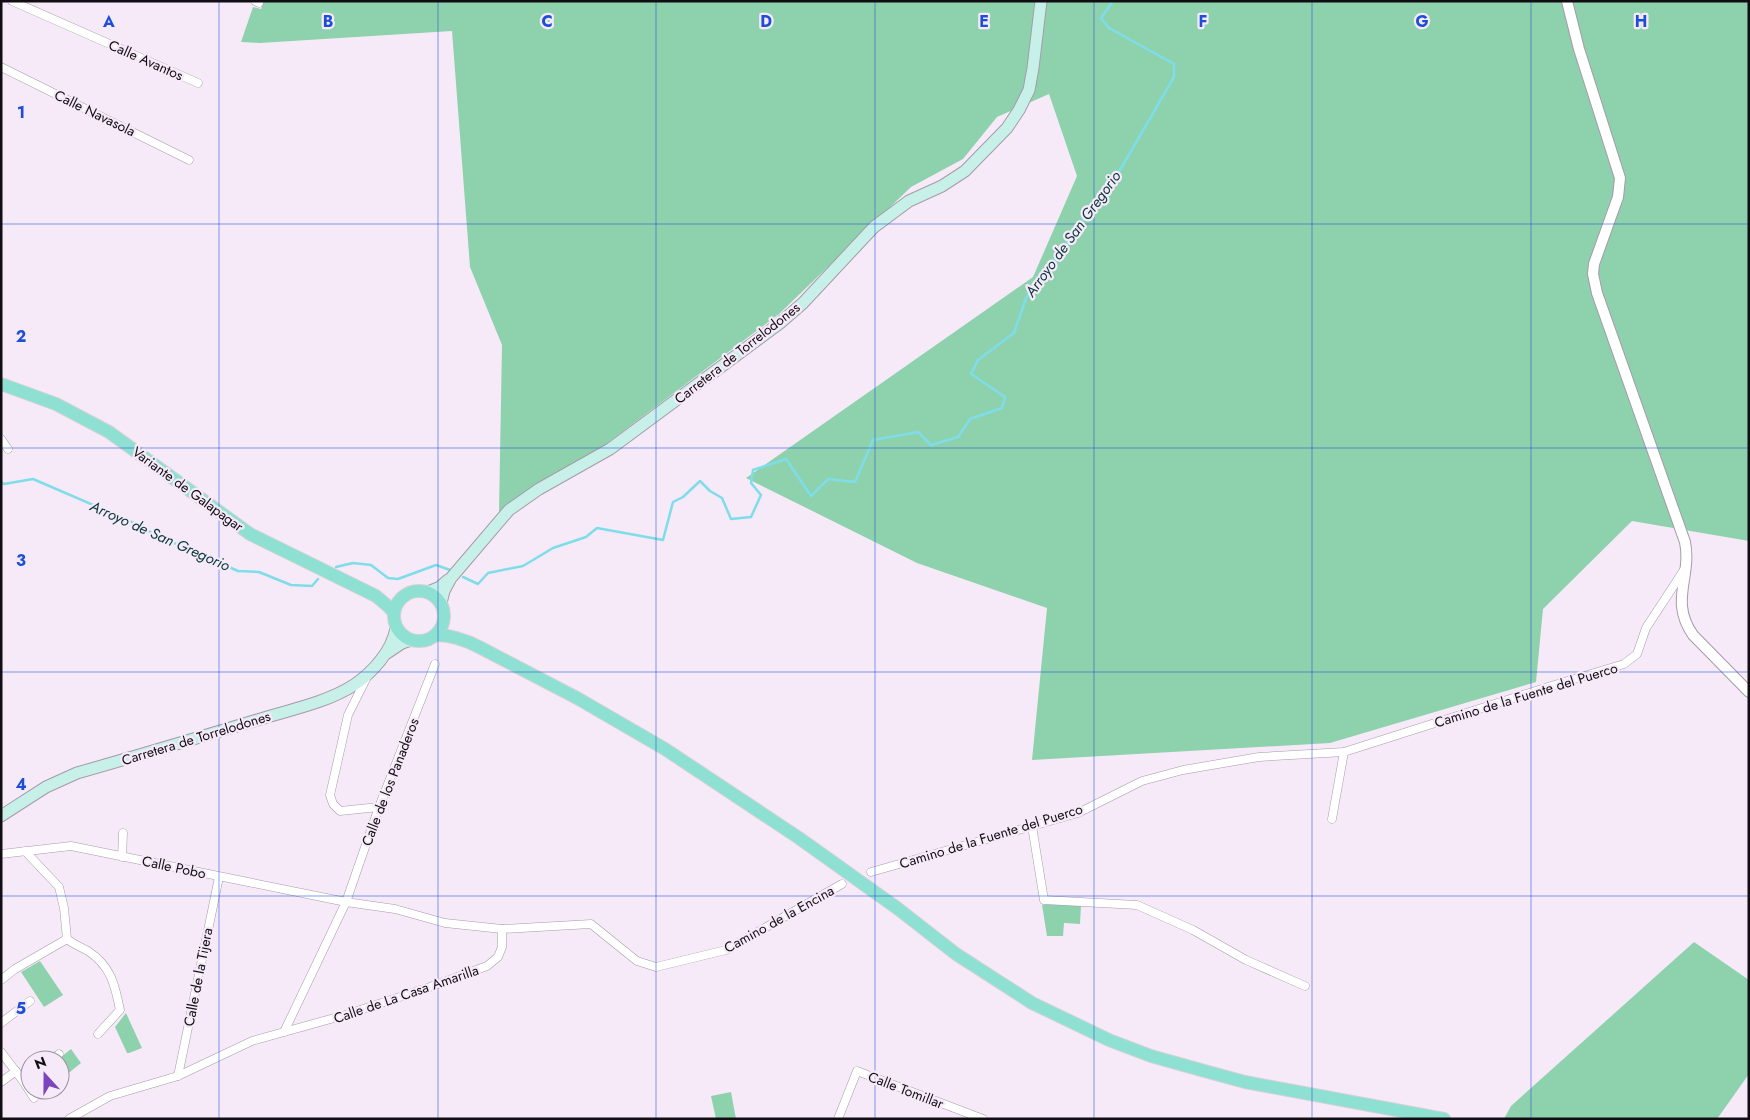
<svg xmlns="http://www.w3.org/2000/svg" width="1750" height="1120" viewBox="0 0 1750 1120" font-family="Jost,sans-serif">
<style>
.green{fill:#8ed2ad}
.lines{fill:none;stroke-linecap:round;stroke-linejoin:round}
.stream{stroke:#7edde9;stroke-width:2.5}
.minor-casing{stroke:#a69ba9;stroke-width:9}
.tertiary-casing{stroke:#a69ba9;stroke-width:12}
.secondary-casing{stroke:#a69ba9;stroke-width:13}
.primary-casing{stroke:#d4d3d4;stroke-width:14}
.minor{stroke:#fff;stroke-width:8}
.tertiary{stroke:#fff;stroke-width:10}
.secondary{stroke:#c7f0e9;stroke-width:11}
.primary{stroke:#8ee0d3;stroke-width:12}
.grid{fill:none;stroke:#1d4ed8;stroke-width:1;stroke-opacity:0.55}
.labels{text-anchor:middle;stroke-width:4.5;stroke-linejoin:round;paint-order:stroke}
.street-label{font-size:14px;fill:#110d12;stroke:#f6eaf9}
.water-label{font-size:15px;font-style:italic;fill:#06363b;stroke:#f6eaf9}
.grid-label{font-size:16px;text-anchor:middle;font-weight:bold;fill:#1d4ed8;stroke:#f6eaf9;stroke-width:4.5;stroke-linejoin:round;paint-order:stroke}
</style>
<rect width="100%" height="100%" fill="#f6eaf9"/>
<g class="green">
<polygon points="264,1 1749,1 1749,541 1632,521 1543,609 1536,682 1330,743 1032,760 1047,608 917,563 746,478 1033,277 1077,176 1049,94 997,117 963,159 911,187 779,314 602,447 499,512 502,345 470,267 452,31 260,43 241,42 253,7 261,9"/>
<polygon points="1049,904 1081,905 1080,924 1064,923 1063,936 1047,936 1042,905"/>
<polygon points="1694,942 1749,980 1749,1074 1717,1119 1504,1119 1511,1106"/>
<polygon points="40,961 63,995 44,1007 21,972"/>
<polygon points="126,1013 142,1048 129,1053 127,1053 115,1027"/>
<polygon points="71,1049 81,1063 60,1080 60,1060 57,1060"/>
<polygon points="731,1092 736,1119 716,1119 711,1096"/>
</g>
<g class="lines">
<g class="stream">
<polyline points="1,482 4,484 33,479 128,520 156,535 238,571 259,572 291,585 312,586 318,579"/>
<polyline points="336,567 353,563 371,565 388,578 398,579 436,565 450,570"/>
<polyline points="463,577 478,584 488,573 523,566 553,548 586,537 597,528 663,540 673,502 683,497 700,481 710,491 722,498 731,519 751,517 761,495 751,483 753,470 786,459 811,496 828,479 855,482 873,440 918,432 931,445 958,437 970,419 1002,408 1005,397 971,374 978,360 1014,333 1026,298 1120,170 1174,77 1174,64 1109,28 1101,18 1113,1"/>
</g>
<defs>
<g id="minor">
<polyline points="12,1 198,83"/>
<polyline points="255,1 259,3"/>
<polyline points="1,67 189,160"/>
<polyline points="1,439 8,449"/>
<polyline points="367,677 348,715 330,795 333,804 340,811 379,807"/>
<polyline points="1332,819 1344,752"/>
<polyline points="1032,826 1044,900 1137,905 1193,930 1246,960 1305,986"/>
<path d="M25,851L59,887L64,908L67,939C73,944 81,947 88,951C111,966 115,985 120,1010L98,1034"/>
<polyline points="1,854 71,846 346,902 395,909 445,923 502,929 591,924 637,961 656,967 726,950 842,884"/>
<polyline points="122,857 123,833"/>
<polyline points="871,872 1078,813 1142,781 1183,770 1259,757 1344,752 1548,687 1624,664 1637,654 1646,628 1684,570"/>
<polyline points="1,980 15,969 67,939"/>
<polyline points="1,1023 30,1001"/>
<polyline points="284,1032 346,902 379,807 435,664"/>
<polyline points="1,1052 23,1081 34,1098"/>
<polyline points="52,1060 59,1054"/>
<polyline points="178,1076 219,877"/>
<polyline points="1,1082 16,1071"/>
<polyline points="69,1119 110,1096 178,1076 252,1041 345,1015 430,987 487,966 498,957 502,947 502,929"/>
<polyline points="838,1119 857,1071 983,1119"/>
</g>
<path id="tertiary" d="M1567,1L1579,49L1620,178L1618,197L1594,264L1593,274L1597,293L1685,542C1692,577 1669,601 1693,635L1749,692"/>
<g id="secondary">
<polyline points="428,592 440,587 448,580"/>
<polyline points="441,603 444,591 451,578 509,510 539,489 610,449 780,323 803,303 874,227 909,201 942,186 965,171 1007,128 1019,110 1029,90 1033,68 1041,1"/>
<polyline points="387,653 402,643 411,640"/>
<path d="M1,816L46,787L77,773C137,756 197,738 257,720C289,710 326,703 354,685C373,672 392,651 396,628"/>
</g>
<g id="primary">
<polyline points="1,384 56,404 109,432 250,534 376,596 389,607 394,613"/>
<circle cx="419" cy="616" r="25"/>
<path d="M436,635C452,635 466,640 481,648L577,698L665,749L799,838L897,908L956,954L1032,1003L1109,1040L1151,1056L1201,1070L1245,1082L1444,1119"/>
</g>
</defs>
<use href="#minor" class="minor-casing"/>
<use href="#tertiary" class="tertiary-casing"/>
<use href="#secondary" class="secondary-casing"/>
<use href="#primary" class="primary-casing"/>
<use href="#minor" class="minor"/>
<use href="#tertiary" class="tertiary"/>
<use href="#secondary" class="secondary"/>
<use href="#primary" class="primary"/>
</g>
<path class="grid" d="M219,1V1119M438,1V1119M656,1V1119M875,1V1119M1094,1V1119M1312,1V1119M1531,1V1119M1,224H1749M1,448H1749M1,672H1749M1,896H1749"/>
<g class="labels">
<g class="street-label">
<text transform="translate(146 60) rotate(24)" y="5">Calle Avantos</text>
<text transform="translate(95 113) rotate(26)" y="5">Calle Navasola</text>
<text transform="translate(737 353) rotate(-38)" y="5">Carretera de Torrelodones</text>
<text transform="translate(188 489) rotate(36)" y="5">Variante de Galapagar</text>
<text transform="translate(1526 695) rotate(-17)" y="5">Camino de la Fuente del Puerco</text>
<text transform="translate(196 738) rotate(-17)" y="5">Carretera de Torrelodones</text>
<text transform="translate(390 782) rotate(-69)" y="5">Calle de los Panaderos</text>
<text transform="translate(991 836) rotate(-17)" y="5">Camino de la Fuente del Puerco</text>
<text transform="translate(174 867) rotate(12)" y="5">Calle Pobo</text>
<text transform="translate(779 919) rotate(-29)" y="5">Camino de la Encina</text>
<text transform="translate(198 977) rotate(-79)" y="5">Calle de la Tijera</text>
<text transform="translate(406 994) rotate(-19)" y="5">Calle de La Casa Amarilla</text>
<text transform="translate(906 1090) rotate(21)" y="5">Calle Tomillar</text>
</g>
<g class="water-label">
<text transform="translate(1073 234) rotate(-54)" y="5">Arroyo de San Gregorio</text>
<text transform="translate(160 536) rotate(24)" y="5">Arroyo de San Gregorio</text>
</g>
</g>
<g class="grid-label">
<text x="109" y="27">A</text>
<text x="328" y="27">B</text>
<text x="547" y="27">C</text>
<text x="766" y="27">D</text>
<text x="984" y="27">E</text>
<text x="1203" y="27">F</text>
<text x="1422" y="27">G</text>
<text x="1641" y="27">H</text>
<text x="21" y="118">1</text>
<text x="21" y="342">2</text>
<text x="21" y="566">3</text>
<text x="21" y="790">4</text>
<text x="21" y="1014">5</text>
</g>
<rect width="1750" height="1120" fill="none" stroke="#110d12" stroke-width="5"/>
<g transform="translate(45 1075) rotate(339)"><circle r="24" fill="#f6eaf9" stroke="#9a929d"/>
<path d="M0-4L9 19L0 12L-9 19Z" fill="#7c45bb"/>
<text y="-8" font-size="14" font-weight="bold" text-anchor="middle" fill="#110d12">N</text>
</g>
</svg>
